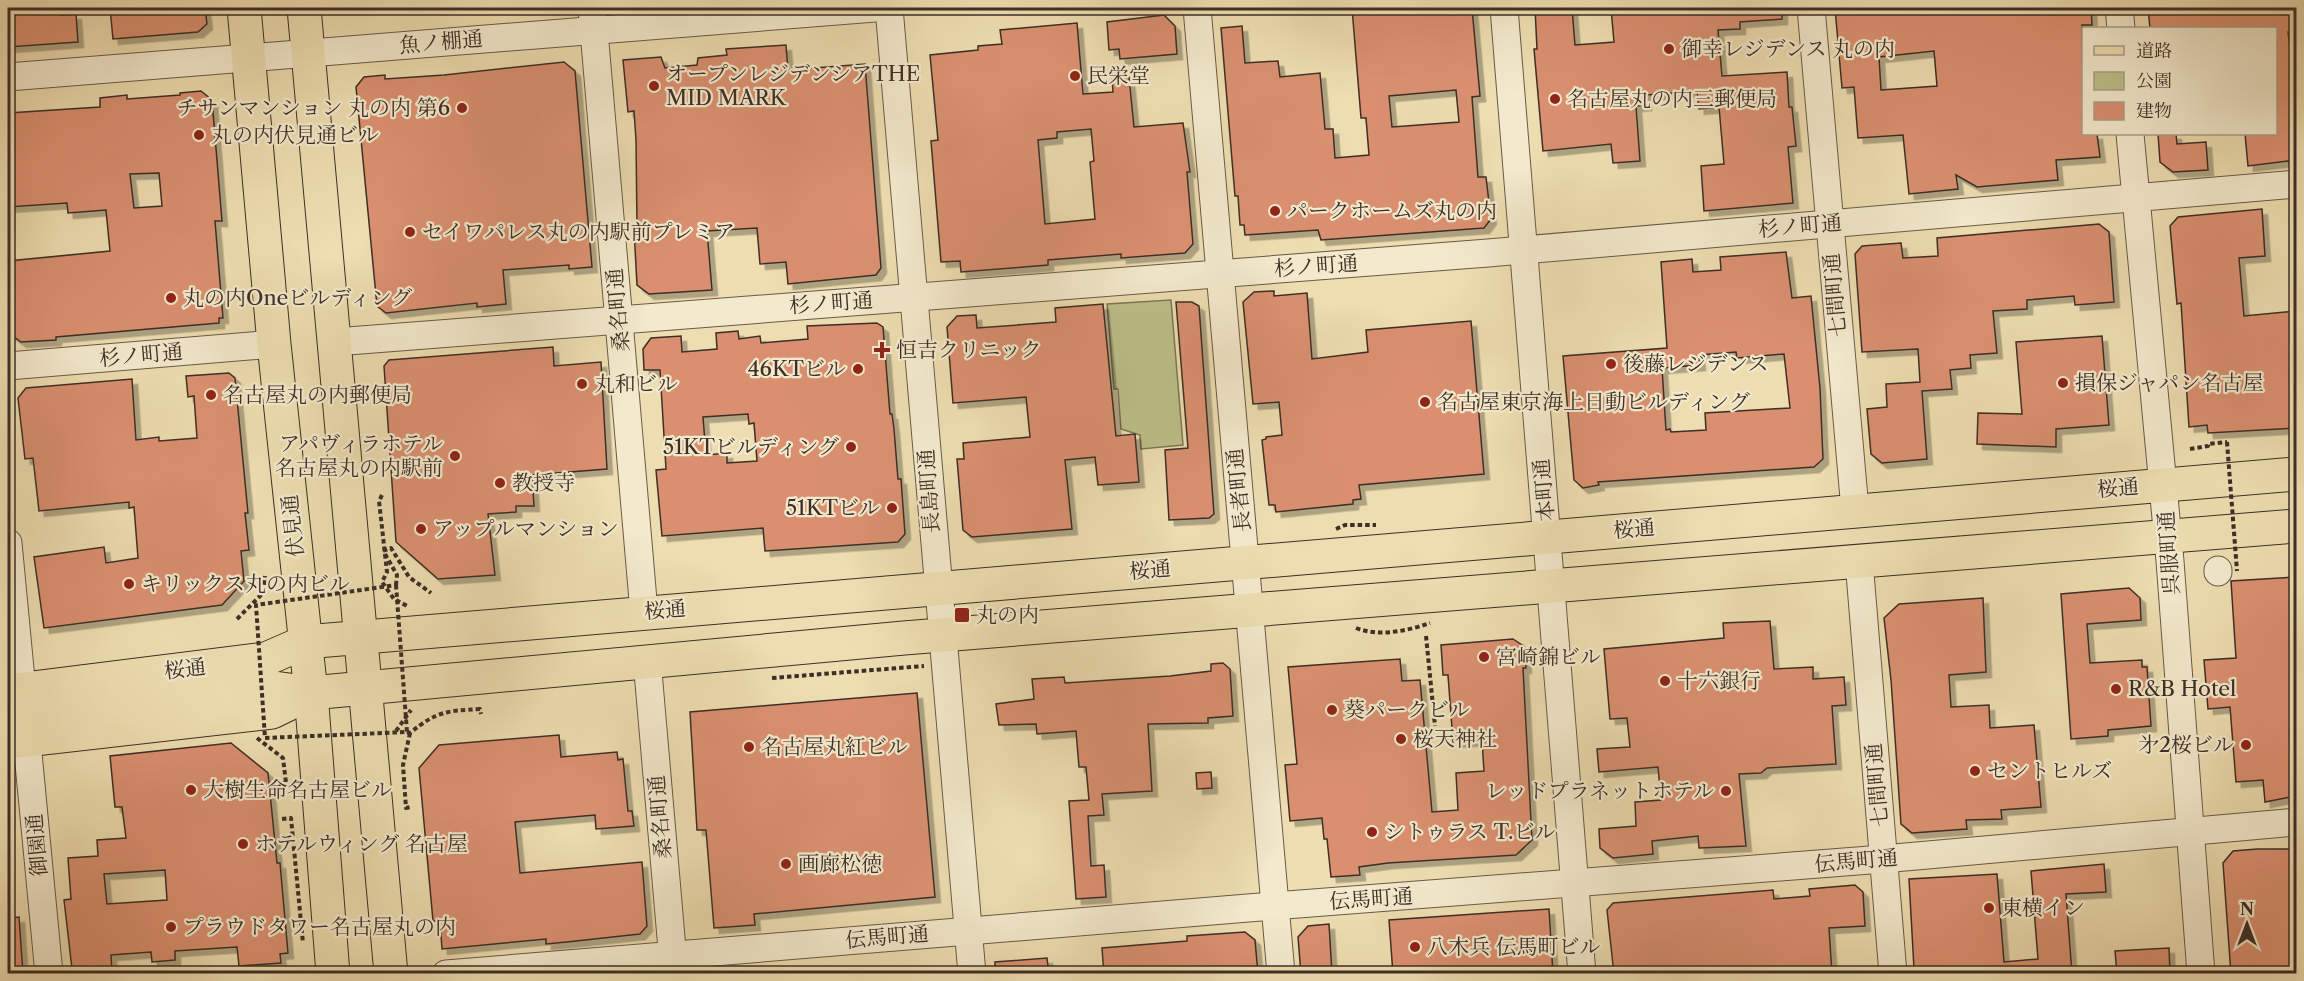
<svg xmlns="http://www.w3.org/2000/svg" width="2304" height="981" viewBox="0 0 2304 981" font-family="'Libre Caslon Text','Noto Serif JP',serif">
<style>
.green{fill:#bcc089;stroke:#7c7758;stroke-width:1.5}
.building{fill:#da9070;stroke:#3d2e26;stroke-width:1.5;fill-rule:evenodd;filter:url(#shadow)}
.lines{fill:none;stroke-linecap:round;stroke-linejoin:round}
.minor-casing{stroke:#695a48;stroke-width:29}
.major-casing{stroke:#3d2e26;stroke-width:35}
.highway-casing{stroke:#3d2e26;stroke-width:35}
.path{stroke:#3d2e26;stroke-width:4;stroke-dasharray:4.5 3;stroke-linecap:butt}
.minor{stroke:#f3e9cc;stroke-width:27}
.major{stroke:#edddb0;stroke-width:33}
.highway{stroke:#edddb0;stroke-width:33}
.path-bridge{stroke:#3d2e26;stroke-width:4;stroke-dasharray:4.5 3;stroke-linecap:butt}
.poi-dot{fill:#8f2418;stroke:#f3e9cc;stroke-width:2}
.labels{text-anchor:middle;stroke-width:4.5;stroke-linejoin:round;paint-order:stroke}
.street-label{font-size:21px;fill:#3d2e26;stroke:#f3e9cc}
.poi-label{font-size:21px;fill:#3d2e26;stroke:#f3e9cc;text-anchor:start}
</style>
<defs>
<filter id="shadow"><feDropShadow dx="5.5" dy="5.5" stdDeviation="0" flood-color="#0004"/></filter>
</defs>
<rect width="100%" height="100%" fill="#edddb0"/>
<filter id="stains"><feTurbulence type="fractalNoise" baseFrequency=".00333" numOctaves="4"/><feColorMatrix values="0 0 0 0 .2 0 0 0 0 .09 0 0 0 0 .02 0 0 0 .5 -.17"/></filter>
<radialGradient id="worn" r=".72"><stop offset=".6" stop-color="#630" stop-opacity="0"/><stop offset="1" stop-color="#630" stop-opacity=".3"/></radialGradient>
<polygon class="green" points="1171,300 1183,445 1141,449 1140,435 1121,429 1118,389 1114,389 1107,304"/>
<g class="building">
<polygon points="8,8 61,8 61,15 76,14 78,42 8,47"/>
<polygon points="110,8 205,8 207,24 198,32 113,39"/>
<path d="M1352,8H1472L1480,96L1472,97L1478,177H1486L1491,219L1484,228L1321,240L1318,230L1245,235L1244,225H1240L1238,196H1235L1221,28L1242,26L1245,63L1278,61L1280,77L1320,73L1325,129H1333L1335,158L1369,155L1366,118H1361ZM1456,90L1459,122L1392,127L1389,96Z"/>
<polygon points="1535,8 1572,8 1575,45 1614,42 1611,8 1782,8 1782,19 1740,22 1740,29 1718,30 1722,76 1787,72 1789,107 1792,107 1796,146 1788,147 1793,203 1704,211 1701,166 1724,164 1719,107 1699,109 1697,91 1646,95 1646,105 1636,106 1640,161 1613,163 1611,144 1543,151 1534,49 1537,49"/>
<path d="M1835,8H2091L2092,25H2082L2084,134H2097L2100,157L2056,160L2058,180L1977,187L1956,175L1958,189L1909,194L1903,135L1858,138L1854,87L1842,88ZM1934,51L1937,86L1881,90L1879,57Z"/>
<polygon points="2148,8 2182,8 2182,12 2231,8 2291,8 2293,32 2288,32 2296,95 2296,160 2248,166 2245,134 2276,134 2276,28 2150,28"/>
<polygon points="1164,15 1175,26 1177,54 1120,59 1119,49 1109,50 1107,22"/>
<path d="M1077,23L1083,94L1113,92L1112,79L1129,77L1134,127L1183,123L1190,172H1187L1193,244L1185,253L1121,258V254L1048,260V265L961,272L960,261L941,262L931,141L938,140L930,55L978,50V46L1002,44L1000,30ZM1091,129L1094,161L1090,162L1095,219L1045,224L1038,140L1057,138V132Z"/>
<polygon points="786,45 788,70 865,64 881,268 876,275 788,284 786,262 760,264 757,228 707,231 712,290 649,294 637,285 634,229 637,228 636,140 634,111 628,112 623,60 661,57 665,68 697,65 698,58 727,55 726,49"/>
<polygon points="564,62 575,71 592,267 569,269 569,265 503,270 506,304 477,307 477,303 386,313 377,306 356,87 364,77 385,75 385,79 444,75"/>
<path d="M201,91L212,100L222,221H215L223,318H219V323L56,337V340L21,342L9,333L8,261L110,251L106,210L68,213L67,203L8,207V113L100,107V98L127,95V99L180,95V93ZM159,173L162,206L134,208L130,174Z"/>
<polygon points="2158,134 2176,134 2177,144 2206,142 2208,170 2173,172 2160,162"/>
<polygon points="2262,209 2265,256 2239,258 2244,316 2296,311 2296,428 2208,433 2207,425 2189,427 2181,303 2177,304 2170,226 2178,217"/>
<polygon points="2099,224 2109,232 2114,302 2075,305 2074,296 2027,300 2027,309 1993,311 1997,353 1970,355 1971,368 1950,370 1952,389 1922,391 1927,459 1882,463 1871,454 1867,409 1887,407 1886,384 1920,382 1918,349 1862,352 1855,254 1862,246 1901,243 1903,258 1938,256 1937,238"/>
<path d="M1786,252L1792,298L1811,296L1820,388L1823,459L1814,467L1598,482L1599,485L1583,488L1574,480L1563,356L1667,348L1661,262L1692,259L1693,272L1721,270L1720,257ZM1736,352L1737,358L1784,354L1790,408L1705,413L1706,430L1671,432L1670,429L1666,430L1662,368L1700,365L1699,355Z"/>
<polygon points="1274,291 1274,296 1307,293 1312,359 1368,352 1366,330 1471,321 1484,474 1359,485 1361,499 1353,500 1353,504 1276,512 1275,505 1269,505 1262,440 1266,439 1266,437 1282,435 1279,402 1253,404 1243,302 1254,292"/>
<polygon points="1176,302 1192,302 1199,306 1214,514 1209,518 1169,520 1165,450 1188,448"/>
<polygon points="1103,304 1116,436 1135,434 1139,482 1098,485 1095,457 1065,460 1072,529 972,537 963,530 957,459 964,459 963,443 1030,437 1026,397 953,403 947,327 957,316 976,315 977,328 1056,322 1055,308"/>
<path d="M877,323L883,327L890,414H892L894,429L898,479H901L905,534L898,542L765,551L763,528L662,536L656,470L666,469L660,370H644L643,349L651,338L681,336L682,352L717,349L716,333L738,331L739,339L760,336L761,343L808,339L807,326ZM748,414L749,424L754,423L757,461L727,463V453L706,455L703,417Z"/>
<polygon points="2102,336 2109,425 2056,429 2056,447 1977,444 1978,413 2022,414 2016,342"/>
<polygon points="553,347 554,366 601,362 607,469 532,475 534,506 516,506 516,512 488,514 495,575 438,579 396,542 384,366 389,360"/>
<polygon points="229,373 235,378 248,513 245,513 249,550 241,551 244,581 222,605 44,628 34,557 104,547 106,563 138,558 134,507 129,508 129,502 39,511 33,458 25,459 18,398 26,388 132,379 136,440 159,437 159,441 197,438 194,396 188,397 186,376"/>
<polygon points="2294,577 2296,702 2293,702 2296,796 2265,802 2263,780 2236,782 2230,707 2208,709 2204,660 2236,658 2231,581"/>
<polygon points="2129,588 2140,598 2141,620 2087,624 2090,663 2142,660 2142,667 2147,667 2151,726 2108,730 2108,736 2071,739 2061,594"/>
<polygon points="1983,598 1986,672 1949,675 1951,707 1989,705 1990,728 2034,725 2041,807 2001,810 2002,819 1966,820 1967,829 1912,833 1901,824 1891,680 1884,618 1899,604"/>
<polygon points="1770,621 1774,669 1813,667 1813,679 1844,677 1846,705 1832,706 1836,764 1767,768 1761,773 1739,774 1746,846 1699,848 1698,836 1652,841 1653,854 1613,858 1600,848 1599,829 1636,826 1635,802 1661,800 1658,767 1599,772 1597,749 1630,747 1627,718 1610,719 1604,649 1724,638 1723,623"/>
<polygon points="1513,639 1525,647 1526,668 1523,668 1532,840 1516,855 1388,863 1359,867 1360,875 1331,877 1327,839 1324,839 1322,818 1290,821 1285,765 1297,764 1288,667 1400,659 1402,681 1420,680 1432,812 1458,810 1456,773 1484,771 1482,740 1453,742 1448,675 1443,675 1441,645"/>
<polygon points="1223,663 1230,669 1233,716 1208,718 1208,723 1148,724 1152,791 1102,794 1104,815 1088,816 1091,866 1104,865 1106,897 1076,899 1069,801 1089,800 1086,767 1079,767 1076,731 1037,734 1036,724 999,725 996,704 1034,699 1032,679 1064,677 1065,683 1170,676 1211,671 1211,664"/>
<polygon points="917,693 935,897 754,914 755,925 714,928 706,830 697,830 690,712"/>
<polygon points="559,735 561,757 617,752 618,760 623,759 628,811 632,811 634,826 596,829 595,815 515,822 520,873 642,862 647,926 640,934 567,942 546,944 546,939 442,949 440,921 433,921 419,768 439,745"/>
<path d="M231,743L268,773L277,863H280L288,953L280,954L281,963L239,966L237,947L175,951V960L152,962L151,952L111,955L112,974H76L72,969L64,900L71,899L68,858L98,856L97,840L126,838L122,807H115L110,756ZM165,870L167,900L107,904L104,874Z"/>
<polygon points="1211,772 1212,788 1197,789 1196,773"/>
<polygon points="2257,849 2296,849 2296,974 2231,974 2223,863 2233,851"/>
<polygon points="2104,864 2106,892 2066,894 2072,974 1923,974 1923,968 1914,969 1909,879 1997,874 2004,962 2038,959 2031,871"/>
<polygon points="1855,885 1863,892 1865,926 1829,928 1832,974 1772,974 1772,971 1614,974 1607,910 1613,903 1773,890 1774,899 1810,896 1809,889"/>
<polygon points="1549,909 1553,974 1393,974 1389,920"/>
<polygon points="19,917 23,974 8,974 8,918"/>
<polygon points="1329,924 1332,974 1301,974 1298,937 1308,926"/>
<polygon points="1245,932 1255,940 1258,974 1104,974 1102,948 1187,941 1187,936"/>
<polygon points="2169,948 2170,974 2117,974 2115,951"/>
<polygon points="1047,958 1049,974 995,974 995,962"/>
</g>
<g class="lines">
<defs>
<g id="minor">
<polyline points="592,8 644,612"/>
<polyline points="889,8 972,974"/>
<polyline points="1197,8 1281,974"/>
<polyline points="1504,8 1582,974"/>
<polyline points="1811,8 1855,510"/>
<polyline points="2119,8 2121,28"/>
<polyline points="8,77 875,8"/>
<polyline points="2130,134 2170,561 2201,974"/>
<polyline points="335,342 1488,253 2296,184"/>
<polyline points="8,366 274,344"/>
<polyline points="8,543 49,974"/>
<polyline points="1859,561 1893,974"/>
<polyline points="2218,570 2218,572"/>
<polyline points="647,660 674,972"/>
<polyline points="446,974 1248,908 1883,859 2296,822"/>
</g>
<g id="major">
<polyline points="8,691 266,659 305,642"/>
<polyline points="8,719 267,687 311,693"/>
<polyline points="8,742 272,712 311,693"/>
</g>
<g id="highway">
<polyline points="244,8 274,344 311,693 333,974"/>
<polyline points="304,8 391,974"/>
<polyline points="305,642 2296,474"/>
<polyline points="311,693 904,638 2296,526"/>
</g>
</defs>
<use href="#minor" class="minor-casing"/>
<use href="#major" class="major-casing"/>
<use href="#highway" class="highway-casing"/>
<g class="path">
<polyline points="2190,449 2208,446 2208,444 2227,442"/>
<polyline points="382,495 379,501 387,572 382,582 394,599 409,607"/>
<polyline points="1336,529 1345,525 1376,525"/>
<polyline points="383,551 391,548 409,577 431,593"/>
<polyline points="385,554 397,575 396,585"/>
<polyline points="237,619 263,593 265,576"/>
<path d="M1356,628C1379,637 1407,631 1430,623"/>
<polyline points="1426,636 1435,726"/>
<polyline points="772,678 924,666"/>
<polyline points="396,731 411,710"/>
<path d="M407,732L410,733C437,711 446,711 480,709L481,714"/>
<polyline points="410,733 403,765 406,808 411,807"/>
<polyline points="257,738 283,758 286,783 279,784"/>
<polyline points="282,819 291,818 303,943"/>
</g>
<use href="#minor" class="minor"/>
<use href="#major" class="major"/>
<use href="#highway" class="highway"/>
<g class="path-bridge">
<polyline points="2227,442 2237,571"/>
<polygon points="396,585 407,732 265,738 256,605"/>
</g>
</g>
<g class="poi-dot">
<circle cx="1669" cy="49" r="6"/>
<circle cx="1075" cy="76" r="6"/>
<circle cx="654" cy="86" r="6"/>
<circle cx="1555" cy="99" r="6"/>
<circle cx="462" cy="108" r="6"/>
<circle cx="199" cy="135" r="6"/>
<circle cx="1275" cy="211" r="6"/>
<circle cx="410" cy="232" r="6"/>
<circle cx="171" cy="298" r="6"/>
<path d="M879 341h6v6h6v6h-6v6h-6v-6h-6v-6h6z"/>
<circle cx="1611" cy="364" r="6"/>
<circle cx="858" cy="369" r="6"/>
<circle cx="2063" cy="383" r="6"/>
<circle cx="582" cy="384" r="6"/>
<circle cx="211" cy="395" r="6"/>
<circle cx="1425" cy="402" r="6"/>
<circle cx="851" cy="447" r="6"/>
<circle cx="455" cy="456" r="6"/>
<circle cx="500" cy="483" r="6"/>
<circle cx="892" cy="508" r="6"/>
<circle cx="421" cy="529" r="6"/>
<circle cx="129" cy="584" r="6"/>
<rect x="954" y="607" width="16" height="16" rx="3"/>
<circle cx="1484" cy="657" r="6"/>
<circle cx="1665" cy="681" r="6"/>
<circle cx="2116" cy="689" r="6"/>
<circle cx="1332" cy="710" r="6"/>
<circle cx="1401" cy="739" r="6"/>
<circle cx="2246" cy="745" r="6"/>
<circle cx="749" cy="747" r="6"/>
<circle cx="1975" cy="771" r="6"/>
<circle cx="191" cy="790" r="6"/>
<circle cx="1726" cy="791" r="6"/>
<circle cx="1372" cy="832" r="6"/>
<circle cx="243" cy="844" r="6"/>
<circle cx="786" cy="864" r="6"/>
<circle cx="1989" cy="908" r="6"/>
<circle cx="171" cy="927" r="6"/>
<circle cx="1415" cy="947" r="6"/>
</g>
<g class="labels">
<g class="street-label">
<text transform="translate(441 42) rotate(-5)" y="7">魚ノ棚通</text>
<text transform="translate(1800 226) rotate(-5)" y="7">杉ノ町通</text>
<text transform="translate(1316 266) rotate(-4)" y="7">杉ノ町通</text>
<text transform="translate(1835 295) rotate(-95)" y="7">七間町通</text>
<text transform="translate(831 303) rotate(-4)" y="7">杉ノ町通</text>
<text transform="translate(618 310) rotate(-95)" y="7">桑名町通</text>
<text transform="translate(141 355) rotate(-5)" y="7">杉ノ町通</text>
<text transform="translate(2118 488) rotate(-5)" y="7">桜通</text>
<text transform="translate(1239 490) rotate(-96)" y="7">長者町通</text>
<text transform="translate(1544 490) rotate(-95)" y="7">本町通</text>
<text transform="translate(929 491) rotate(-94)" y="7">長島町通</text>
<text transform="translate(293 526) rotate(-96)" y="7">伏見通</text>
<text transform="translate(1634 529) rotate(-5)" y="7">桜通</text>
<text transform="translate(2169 553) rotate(-94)" y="7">呉服町通</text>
<text transform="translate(1150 570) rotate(-5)" y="7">桜通</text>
<text transform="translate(665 610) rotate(-5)" y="7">桜通</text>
<text transform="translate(185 669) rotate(-7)" y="7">桜通</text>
<text transform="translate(1877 785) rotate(-95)" y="7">七間町通</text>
<text transform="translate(660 817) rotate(-95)" y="7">桑名町通</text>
<text transform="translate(37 845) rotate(-95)" y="7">御園通</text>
<text transform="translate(1856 861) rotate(-5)" y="7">伝馬町通</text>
<text transform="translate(1371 899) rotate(-4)" y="7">伝馬町通</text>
<text transform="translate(887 937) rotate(-5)" y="7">伝馬町通</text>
</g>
<g class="poi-label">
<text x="1681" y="56">御幸レジデンス 丸の内</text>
<text x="666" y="81">オープンレジデンシアTHE<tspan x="666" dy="24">MID MARK</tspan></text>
<text x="1087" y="83">民栄堂</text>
<text x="1567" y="106">名古屋丸の内三郵便局</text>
<text x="450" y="115" text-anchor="end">チサンマンション 丸の内 第6</text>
<text x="211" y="142">丸の内伏見通ビル</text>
<text x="1287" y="218">パークホームズ丸の内</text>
<text x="422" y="239">セイワパレス丸の内駅前プレミア</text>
<text x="183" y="305">丸の内Oneビルディング</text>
<text x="896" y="357">恒吉クリニック</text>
<text x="1623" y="371">後藤レジデンス</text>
<text x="846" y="376" text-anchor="end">46KTビル</text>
<text x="2075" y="390">損保ジャパン名古屋</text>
<text x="594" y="391">丸和ビル</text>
<text x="223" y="402">名古屋丸の内郵便局</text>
<text x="1437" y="409">名古屋東京海上日動ビルディング</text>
<text x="443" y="451" text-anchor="end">アパヴィラホテル<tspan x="443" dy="24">名古屋丸の内駅前</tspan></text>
<text x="839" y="454" text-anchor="end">51KTビルディング</text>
<text x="512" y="490">教授寺</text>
<text x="880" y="515" text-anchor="end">51KTビル</text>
<text x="433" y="536">アップルマンション</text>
<text x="141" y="591">キリックス丸の内ビル</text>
<text x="976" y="622">丸の内</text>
<text x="1496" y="664">宮崎錦ビル</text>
<text x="1677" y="688">十六銀行</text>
<text x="2128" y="696">R&amp;B Hotel</text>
<text x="1344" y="717">葵パークビル</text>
<text x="1413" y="746">桜天神社</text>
<text x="2234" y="752" text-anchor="end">㐧2桜ビル</text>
<text x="761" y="754">名古屋丸紅ビル</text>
<text x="1987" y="778">セントヒルズ</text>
<text x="203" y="797">大樹生命名古屋ビル</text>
<text x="1714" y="798" text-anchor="end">レッドプラネットホテル</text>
<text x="1384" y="839">シトゥラス T.ビル</text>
<text x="255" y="851">ホテルウィング 名古屋</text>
<text x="798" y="871">画廊松徳</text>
<text x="2001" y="915">東横イン</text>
<text x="183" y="934">プラウドタワー名古屋丸の内</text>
<text x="1427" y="954">八木兵 伝馬町ビル</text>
</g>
</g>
<rect width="2304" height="981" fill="none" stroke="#edddb0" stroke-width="30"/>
<rect x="9" y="9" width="2286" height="963" fill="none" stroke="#3d2e26" stroke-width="3"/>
<rect x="15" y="15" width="2274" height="951" fill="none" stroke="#3d2e26" stroke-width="1.5"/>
<rect x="2082" y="27" width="195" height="108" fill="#f3e9cc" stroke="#aa9e8a" stroke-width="1.5"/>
<rect x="2094" y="46" width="30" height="9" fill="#edddb0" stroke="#aa9e8a" stroke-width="1.5"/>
<text x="2136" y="57" font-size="18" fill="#3d2e26">道路</text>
<rect x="2094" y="72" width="30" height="18" fill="#bcc089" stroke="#aa9e8a" stroke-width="1.5"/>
<text x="2136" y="87" font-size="18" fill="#3d2e26">公園</text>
<rect x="2094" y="102" width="30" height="18" fill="#da9070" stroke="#aa9e8a" stroke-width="1.5"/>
<text x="2136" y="117" font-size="18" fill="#3d2e26">建物</text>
<g transform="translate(2247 924)" stroke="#f3e9cc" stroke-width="4.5" paint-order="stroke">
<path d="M0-4.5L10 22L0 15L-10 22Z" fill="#3d2e26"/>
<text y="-9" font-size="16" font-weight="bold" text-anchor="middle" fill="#3d2e26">N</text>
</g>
<rect width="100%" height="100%" filter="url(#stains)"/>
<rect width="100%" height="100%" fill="url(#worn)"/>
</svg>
